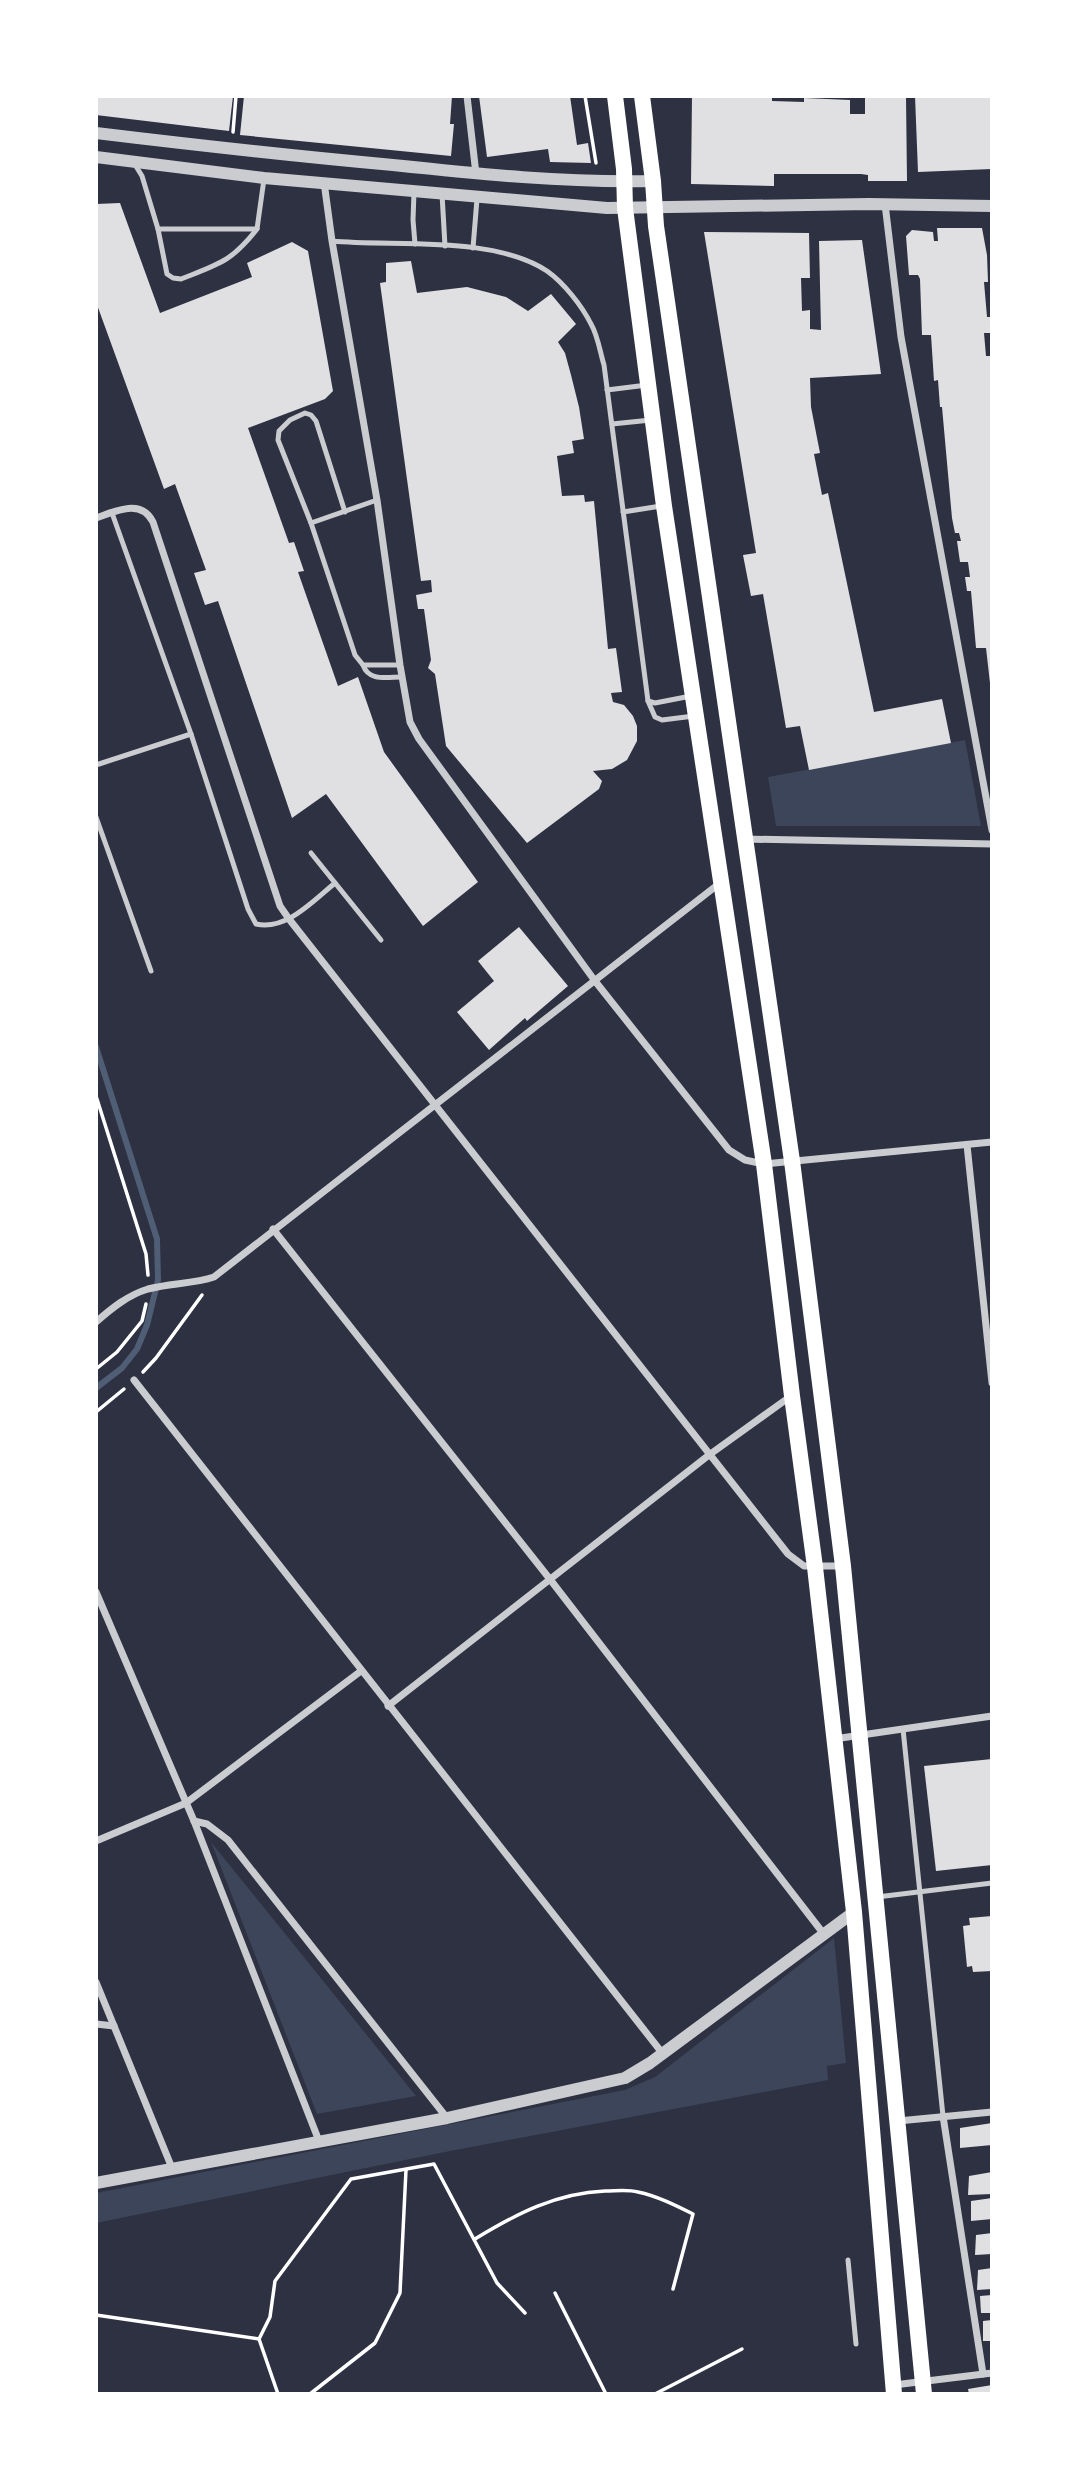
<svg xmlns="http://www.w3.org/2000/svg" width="1088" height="2490" viewBox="0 0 1088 2490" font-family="'DejaVu Sans',sans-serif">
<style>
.green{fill:#3c4559}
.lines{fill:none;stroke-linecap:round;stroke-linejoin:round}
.stream{stroke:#4f5d75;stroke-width:6}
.building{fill:#e0e0e3}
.path{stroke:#fff;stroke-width:3.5}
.service{stroke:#caccd0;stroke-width:5}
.minor{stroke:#caccd0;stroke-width:7}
.tertiary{stroke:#caccd0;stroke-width:12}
.trunk{stroke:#fff;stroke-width:16}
</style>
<rect width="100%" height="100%" fill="#2d3142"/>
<g class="green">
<polygon points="965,740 981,826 776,826 768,777"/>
<polygon points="211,1842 416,2096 317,2114"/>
<polygon points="834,1938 846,2063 827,2066 828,2080 440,2153 96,2223 96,2193 625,2090 655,2077"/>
</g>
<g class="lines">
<polyline class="stream" points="96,1047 157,1239 158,1280 147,1325 137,1349 122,1368 96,1388"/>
</g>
<g class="building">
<polygon points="96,96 233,96 229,131 96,115"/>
<polygon points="244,96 452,96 450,124 454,124 451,156 240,135"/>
<polygon points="479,96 570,96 577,145 588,143 591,163 550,162 548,149 487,157"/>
<polygon points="692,96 772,96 772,101 804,102 804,98 850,100 850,114 865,114 865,96 906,96 907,181 868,181 868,175 861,174 774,174 774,186 691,184"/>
<polygon points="915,96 992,96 992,169 918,172"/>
<polygon points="120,203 160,313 252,277 247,263 292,242 308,251 333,391 325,399 248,428 289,543 294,542 304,571 298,572 338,686 358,677 384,752 478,882 423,926 326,794 292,818 218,601 205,605 194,573 206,570 175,484 164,489 96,302 96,204"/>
<polygon points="937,228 982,228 987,255 988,282 984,282 987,317 992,317 992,333 984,333 986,356 992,356 992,682 990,683 986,648 976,648 971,591 967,591 965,577 970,577 968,562 960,562 957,541 961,541 959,533 955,533 952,518 942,407 940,407 938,380 934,381 931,335 922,335 920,279 918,275 909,275 906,236 912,230 933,232 934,241 938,241"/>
<polygon points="704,232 809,233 810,278 801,278 802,311 810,310 810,329 821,330 819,241 862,240 881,374 810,378 811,407 820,453 814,454 822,495 828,493 874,712 942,699 951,743 809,770 800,726 786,728 763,594 751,596 743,555 756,553"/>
<polygon points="411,261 417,293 467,287 506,297 528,311 551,294 576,324 558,342 565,353 571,375 579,407 584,439 572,441 574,453 557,456 562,496 584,495 585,502 594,501 608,649 616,648 622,692 611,693 613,702 624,705 633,716 637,726 637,741 627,760 612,769 593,771 602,781 599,789 527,843 446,746 435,674 428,668 431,660 424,609 418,609 416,595 432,592 431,580 421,581 380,283 386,282 386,263"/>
<polygon points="519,927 568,986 527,1021 525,1018 489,1050 457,1012 494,981 478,961"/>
<polygon points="992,1759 992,1865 936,1871 924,1766"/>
<polygon points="992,1916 992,1971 973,1972 972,1966 967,1967 963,1926 970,1925 969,1918"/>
<polygon points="992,2123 992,2145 960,2148 960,2128"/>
<polygon points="992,2172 992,2194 968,2195 969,2176"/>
<polygon points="992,2198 992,2219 971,2221 971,2201"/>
<polygon points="992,2233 992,2254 975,2255 976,2235"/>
<polygon points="992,2268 992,2289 977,2290 978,2270"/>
<polygon points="992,2295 992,2313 981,2313 980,2296"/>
<polygon points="992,2320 992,2341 983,2341 983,2321"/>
<polygon points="992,2385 992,2394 969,2394 968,2389"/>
</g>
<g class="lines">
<g class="path">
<polyline points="585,96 596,163"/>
<polyline points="233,132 236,96"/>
<polyline points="96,1096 146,1254 148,1275"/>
<polyline points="96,1369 117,1352 142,1321 146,1304"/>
<polyline points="143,1372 156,1358 202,1295"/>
<polyline points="96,1412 124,1389"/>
<path d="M475,2239C516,2214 556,2193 605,2191C616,2191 627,2189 638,2192C657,2196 675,2205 693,2214L673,2289"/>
<polyline points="555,2293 606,2394"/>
<polyline points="96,2315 259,2339 278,2394"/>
<polyline points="259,2339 270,2317 275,2281 351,2179 434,2164 497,2283 525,2313"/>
<polyline points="310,2394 375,2343 400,2293 406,2170"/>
<polyline points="655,2394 742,2349"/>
</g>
<g class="service">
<polyline points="134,163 142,176 158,229 257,229 264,179"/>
<polyline points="414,192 413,220 415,244"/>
<polyline points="442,194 445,246"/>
<path d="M158,229L167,274L173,278L181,279C219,264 231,262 257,229"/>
<path d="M332,241C395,247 492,235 547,271C564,283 582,306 591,324C598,336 600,352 604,365L648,701L655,703L691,696"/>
<polyline points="473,248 477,199"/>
<polyline points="607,390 647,385"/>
<polyline points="612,424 651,420"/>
<polyline points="345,512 316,421 311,415 305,413 290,420 279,431 278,440 311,523 355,655 363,665 400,665"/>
<polyline points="623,512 661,506"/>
<path d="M112,513L191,734L248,909L256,924C286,931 313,901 335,883"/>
<polyline points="311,523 377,500"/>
<path d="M363,665C369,682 387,677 402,677"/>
<polyline points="648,701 655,717 662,720 694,716"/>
<polyline points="96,765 191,734"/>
<polyline points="96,817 151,971"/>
<polyline points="311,853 381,940"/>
<polyline points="903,1729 943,2116"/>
<polyline points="877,1897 992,1883"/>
<polyline points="848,2260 856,2344"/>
</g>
<g class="minor">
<polyline points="467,96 476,174"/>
<polyline points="324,182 332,241 377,500 400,665 410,722 419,739 595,981 729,1150 745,1160 764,1164 992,1142"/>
<polyline points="885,204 901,337 992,830"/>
<path d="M96,518C116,511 141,498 153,522L280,906L289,919L788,1554L804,1566H842"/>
<polyline points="745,839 992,844"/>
<polyline points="967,1145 992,1383"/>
<polyline points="273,1229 549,1578 823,1933"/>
<path d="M96,1322C112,1308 128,1295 148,1289C170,1283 193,1284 214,1277L720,883"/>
<polyline points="134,1380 663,2054"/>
<polyline points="96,1592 194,1821 319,2141"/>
<polyline points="388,1706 709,1455 791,1396"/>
<polyline points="834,1739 992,1716"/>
<polyline points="194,1821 207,1824 228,1840 447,2118"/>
<polyline points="96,1841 186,1803 361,1671"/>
<polyline points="96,1982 172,2168"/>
<polyline points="96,2024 114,2026"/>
<polyline points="943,2116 983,2374"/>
<polyline points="898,2121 992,2112"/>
<polyline points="894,2385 992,2373"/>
</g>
<g class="tertiary">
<path d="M96,133C195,145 294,156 393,165C479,174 566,183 653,181"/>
<polyline points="96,157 264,178 607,208 869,204 992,206"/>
<polyline points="96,2183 447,2118 625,2078 650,2063 854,1912"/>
</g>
<g class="trunk">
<polyline points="615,96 624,169 625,208 664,506 764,1164 792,1396 815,1567 854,1912 894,2394"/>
<polyline points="642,96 653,181 656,226 792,1161 843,1566 924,2394"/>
</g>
</g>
<rect width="1088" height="2490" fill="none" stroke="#ffffff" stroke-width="196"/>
</svg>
